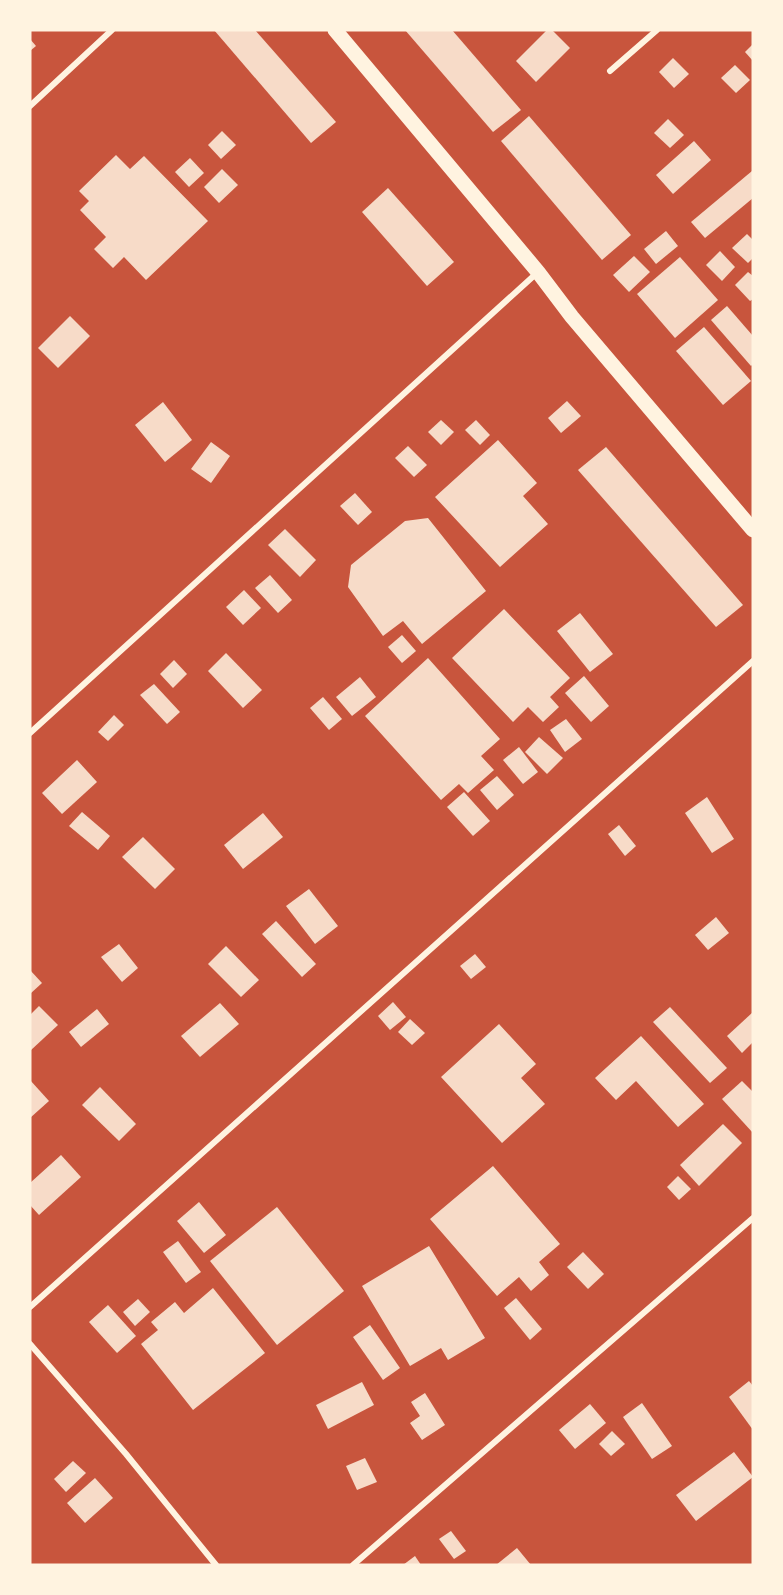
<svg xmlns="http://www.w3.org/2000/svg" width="783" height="1595" viewBox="0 0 783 1595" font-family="'Noto Sans',sans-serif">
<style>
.building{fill:#f7dbc8}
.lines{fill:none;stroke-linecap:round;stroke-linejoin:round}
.minor{stroke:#fff3e0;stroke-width:6}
.primary{stroke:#fff3e0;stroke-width:15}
</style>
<rect width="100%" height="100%" fill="#c8553d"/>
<g class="building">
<polygon points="214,30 255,30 336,122 311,143"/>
<polygon points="405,30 452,30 521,110 493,132"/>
<polygon points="547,30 552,30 570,48 536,82 516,61"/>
<polygon points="30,39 36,46 30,51"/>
<polygon points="753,44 753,61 745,52"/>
<polygon points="673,58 689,74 674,88 659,72"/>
<polygon points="735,65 750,80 736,93 721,78"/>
<polygon points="529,116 631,235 602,260 501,141"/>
<polygon points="668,119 684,135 670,148 654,133"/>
<polygon points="222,131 236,145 221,159 208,145"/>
<polygon points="694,141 711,160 673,194 656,175"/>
<polygon points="116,155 130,169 144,156 208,221 146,280 124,257 113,268 94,249 106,237 80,210 89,201 79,191"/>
<polygon points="190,158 204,173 189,187 175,172"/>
<polygon points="222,169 238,185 219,203 204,187"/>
<polygon points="752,171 753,198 705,238 691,222"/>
<polygon points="388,188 454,262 427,286 362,212"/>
<polygon points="666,231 678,246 656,264 644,249"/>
<polygon points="747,234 753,240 753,258 748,263 732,248"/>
<polygon points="720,251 735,267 722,281 706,265"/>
<polygon points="634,256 650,272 629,292 613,275"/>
<polygon points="680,257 718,300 675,338 637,294"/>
<polygon points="748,272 753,276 753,299 750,301 735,285"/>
<polygon points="727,306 753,336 753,364 751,366 711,320"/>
<polygon points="70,316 90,336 58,368 38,348"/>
<polygon points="704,327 751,381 723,405 676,351"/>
<polygon points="567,401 581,416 561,433 548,418"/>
<polygon points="163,402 192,440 165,462 135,425"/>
<polygon points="441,420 454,432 441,445 428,432"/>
<polygon points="476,420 490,435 480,445 465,430"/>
<polygon points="498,440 537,483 523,496 548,524 500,567 435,497"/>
<polygon points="211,442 230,456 211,483 191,469"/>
<polygon points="408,446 427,465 414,477 395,458"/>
<polygon points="606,447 743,605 716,627 578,470"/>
<polygon points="355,493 372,512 358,525 340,506"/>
<polygon points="428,518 486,591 422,644 403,621 383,636 348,587 351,565 405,521"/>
<polygon points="285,529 316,560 300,577 268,545"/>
<polygon points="270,575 292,600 278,613 255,588"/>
<polygon points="244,590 261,608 243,625 226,607"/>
<polygon points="504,609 570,678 550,697 559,707 543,722 528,707 513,722 452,658"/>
<polygon points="580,613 613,654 590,672 557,631"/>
<polygon points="402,635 416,651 402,663 388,647"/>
<polygon points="226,653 262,690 243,708 208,671"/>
<polygon points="428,658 500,739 481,756 494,770 468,793 459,784 441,800 365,716"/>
<polygon points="174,660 187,674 173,688 160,674"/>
<polygon points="584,676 609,706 591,722 565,693"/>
<polygon points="360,677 376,697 352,716 336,697"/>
<polygon points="154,684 180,712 167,724 140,695"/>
<polygon points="323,697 342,719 329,730 310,708"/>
<polygon points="114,715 124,725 108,741 98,732"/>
<polygon points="566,719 582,739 565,752 550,730"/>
<polygon points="539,737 563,758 547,774 525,752"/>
<polygon points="519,747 538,772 523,784 503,760"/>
<polygon points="77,760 97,782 62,814 42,793"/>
<polygon points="497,776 514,795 497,810 480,790"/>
<polygon points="464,792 490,821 473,836 447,807"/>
<polygon points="707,797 734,839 712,853 685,813"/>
<polygon points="82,812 110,836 98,850 69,826"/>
<polygon points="263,813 283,837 243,869 224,845"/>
<polygon points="619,825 636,846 625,856 608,834"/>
<polygon points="143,837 175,869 155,889 122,857"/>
<polygon points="309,889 338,926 315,944 286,906"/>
<polygon points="716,917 729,933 708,950 695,935"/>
<polygon points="276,921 316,964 302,977 262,934"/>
<polygon points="119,944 138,968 122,982 101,957"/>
<polygon points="226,946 259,980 241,997 208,964"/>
<polygon points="475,954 486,967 471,979 460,966"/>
<polygon points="30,970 42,983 30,994"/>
<polygon points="393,1002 406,1017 390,1030 378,1016"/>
<polygon points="220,1003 239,1024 200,1057 181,1036"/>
<polygon points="39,1006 58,1025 30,1051 30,1015"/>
<polygon points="670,1007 727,1068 710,1083 653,1022"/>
<polygon points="97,1009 109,1024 81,1047 69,1032"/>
<polygon points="753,1012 753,1042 742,1053 727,1036"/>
<polygon points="410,1019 425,1033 412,1045 398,1032"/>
<polygon points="499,1024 536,1064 521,1078 545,1104 502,1143 441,1077"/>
<polygon points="641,1036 704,1104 678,1127 636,1081 616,1100 595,1078"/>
<polygon points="30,1080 49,1101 30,1118"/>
<polygon points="742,1081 753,1092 753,1133 722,1099"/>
<polygon points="100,1087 136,1124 119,1141 82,1105"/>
<polygon points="723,1124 742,1143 699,1186 680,1165"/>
<polygon points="61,1155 81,1177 39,1215 30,1205 30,1183"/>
<polygon points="493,1166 560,1244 539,1262 549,1275 531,1291 519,1277 497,1296 430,1219"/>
<polygon points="678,1176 691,1189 679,1200 667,1187"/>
<polygon points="199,1202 226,1235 204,1253 177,1221"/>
<polygon points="277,1207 344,1291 277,1345 210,1261"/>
<polygon points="178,1241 201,1272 186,1283 163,1252"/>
<polygon points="429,1246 485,1338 448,1360 441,1348 410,1366 362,1286"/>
<polygon points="583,1252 604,1274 588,1289 567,1267"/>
<polygon points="213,1288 265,1353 193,1410 141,1344 158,1330 151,1322 175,1302 184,1313"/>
<polygon points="516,1298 542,1329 530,1340 504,1308"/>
<polygon points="138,1299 150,1312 135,1326 123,1312"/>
<polygon points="108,1305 136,1336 117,1353 89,1322"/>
<polygon points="370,1325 400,1368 383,1380 353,1337"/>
<polygon points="749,1381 753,1386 753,1430 729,1397"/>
<polygon points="362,1382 374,1405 328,1429 316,1405"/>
<polygon points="425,1393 445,1425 422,1440 410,1423 420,1416 411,1402"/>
<polygon points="642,1403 672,1446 652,1459 623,1417"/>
<polygon points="590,1404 606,1423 575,1449 559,1430"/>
<polygon points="612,1431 625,1444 611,1456 599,1444"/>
<polygon points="734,1452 753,1477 696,1521 676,1495"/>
<polygon points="365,1458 377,1482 357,1490 346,1466"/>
<polygon points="73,1461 86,1473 66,1492 54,1479"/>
<polygon points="95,1478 113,1498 85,1523 67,1503"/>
<polygon points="451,1531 466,1551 454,1559 439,1539"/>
<polygon points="517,1548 531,1565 496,1565"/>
<polygon points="415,1556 421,1565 403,1565"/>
</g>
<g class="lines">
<g class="minor">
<polyline points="610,71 657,30"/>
<polyline points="30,106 112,30"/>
<polyline points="30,733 538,272"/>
<polyline points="30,1307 753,661"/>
<polyline points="30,1344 126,1454 216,1565"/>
<polyline points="353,1565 753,1218"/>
</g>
<polyline class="primary" points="335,30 538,272 572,317 753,530"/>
</g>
<rect width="783" height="1595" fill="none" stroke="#fff3e0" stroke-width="63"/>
</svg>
